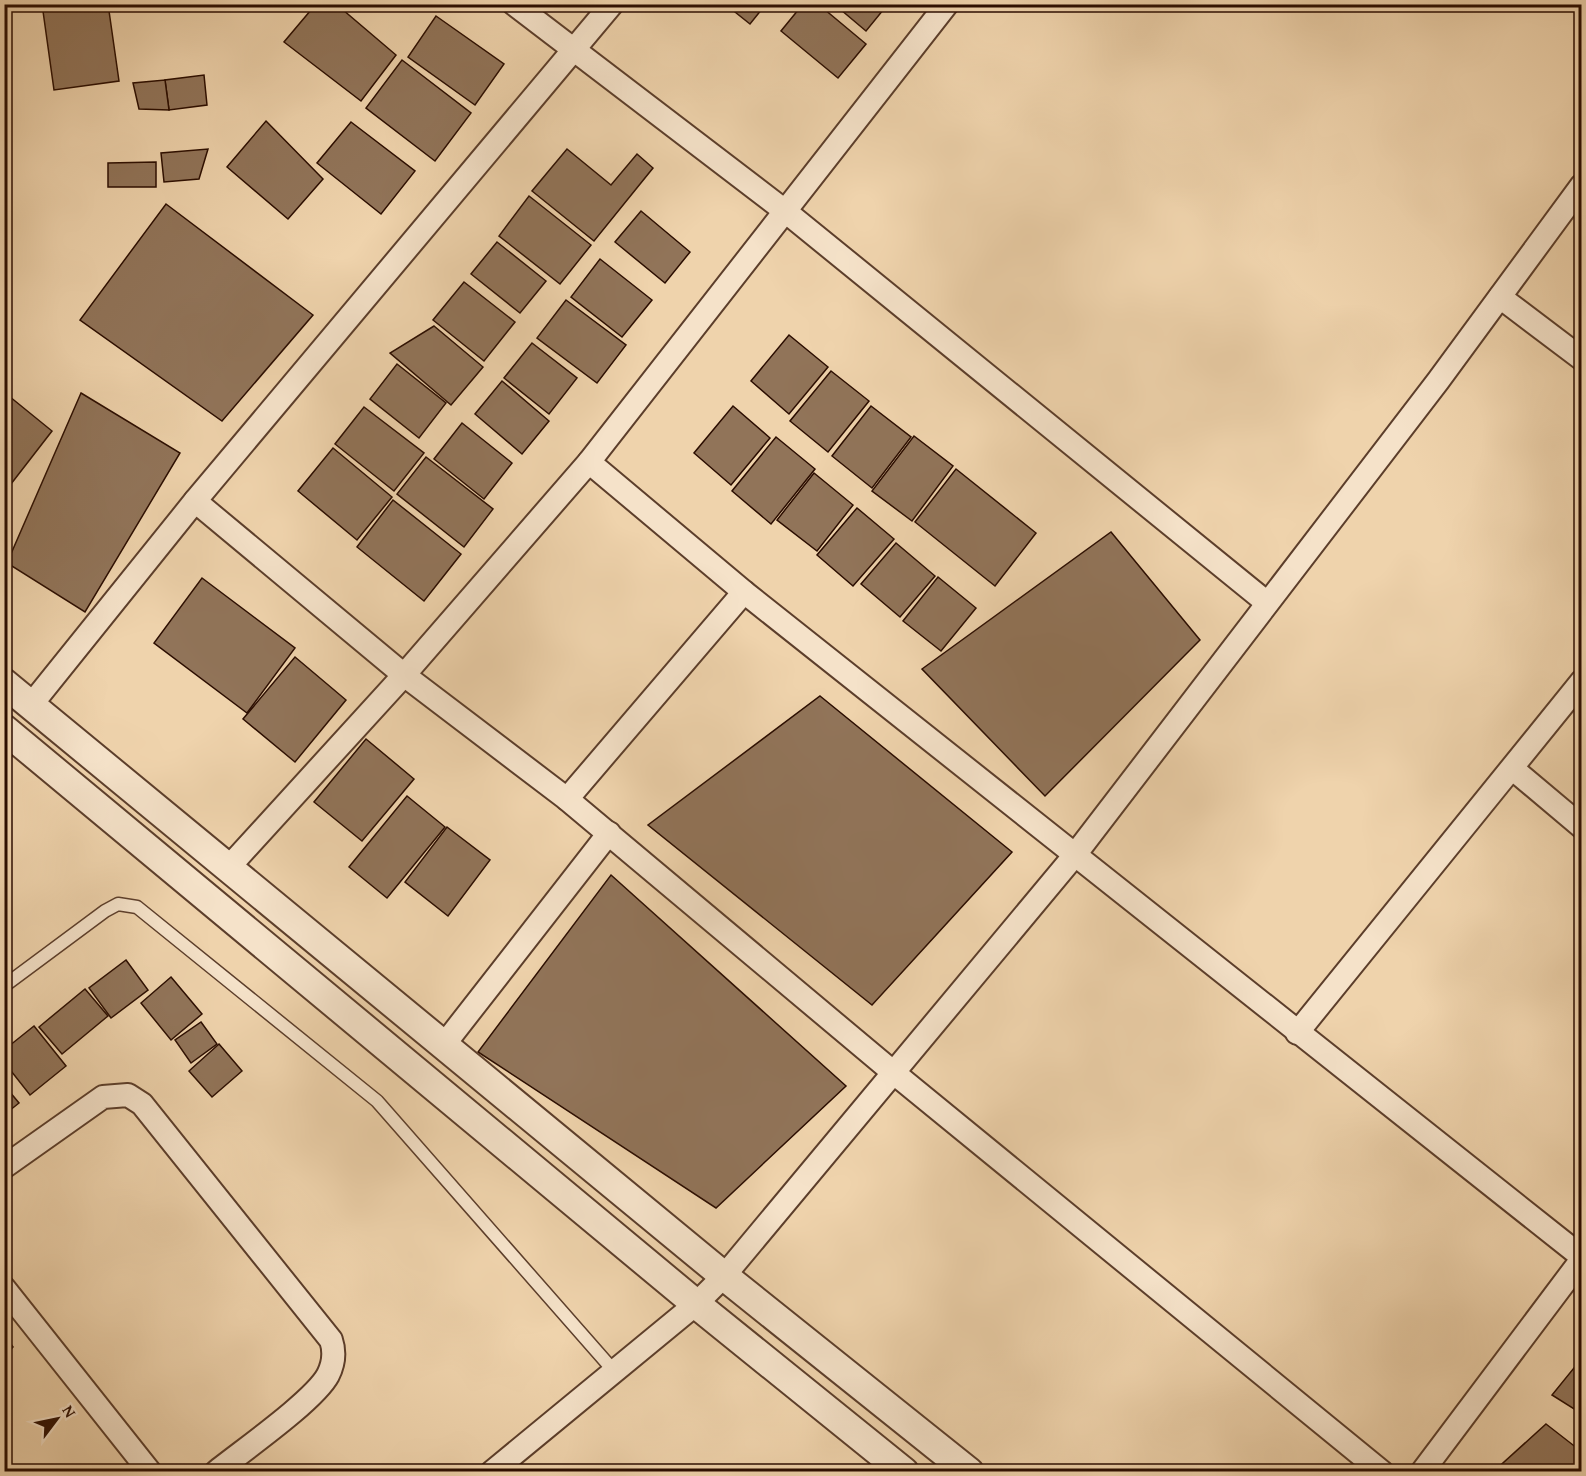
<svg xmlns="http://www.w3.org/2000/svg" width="1586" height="1476" viewBox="0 0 1586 1476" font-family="'Gentium Book Plus',serif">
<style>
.building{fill:#917459;stroke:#2b0d00;stroke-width:1.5}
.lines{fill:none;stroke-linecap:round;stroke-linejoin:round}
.service-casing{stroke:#5c3e2b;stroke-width:15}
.minor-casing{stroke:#5c3e2b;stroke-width:26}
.tertiary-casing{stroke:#5c3e2b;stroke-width:32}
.service{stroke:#f5e2c9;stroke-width:12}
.minor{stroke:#f5e2c9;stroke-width:22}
.tertiary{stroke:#f5e2c9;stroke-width:28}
</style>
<rect width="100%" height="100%" fill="#efd3ac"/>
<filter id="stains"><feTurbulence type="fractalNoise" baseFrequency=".00333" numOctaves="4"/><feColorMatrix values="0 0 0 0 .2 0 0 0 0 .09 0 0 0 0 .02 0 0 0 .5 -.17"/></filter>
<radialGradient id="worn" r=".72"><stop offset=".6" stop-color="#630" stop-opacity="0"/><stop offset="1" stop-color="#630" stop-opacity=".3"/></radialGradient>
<g class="building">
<polygon points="42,4 108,4 119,81 54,90"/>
<polygon points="316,4 336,4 396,55 361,101 284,42"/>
<polygon points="725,4 766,4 750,24"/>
<polygon points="803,4 818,4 866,44 838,78 781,31"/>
<polygon points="834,4 888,4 866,31"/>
<polygon points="436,16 504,64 475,105 408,57"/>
<polygon points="402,60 471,113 435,161 366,108"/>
<polygon points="204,75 207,105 169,110 165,80"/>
<polygon points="165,80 169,110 139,109 133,83"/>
<polygon points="266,121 323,179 288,219 227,167"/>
<polygon points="351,122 415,171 381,214 317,163"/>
<polygon points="208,149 199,179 164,182 161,153"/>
<polygon points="567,149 611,185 637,154 653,168 594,241 532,191"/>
<polygon points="156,162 156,187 108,187 108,163"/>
<polygon points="529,196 591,245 560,284 499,236"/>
<polygon points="166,204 313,315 222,421 80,320"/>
<polygon points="641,211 690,252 665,283 615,242"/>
<polygon points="497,242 546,281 520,313 471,274"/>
<polygon points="600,259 652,300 622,337 571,297"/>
<polygon points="464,282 515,322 484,361 433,320"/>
<polygon points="566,300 626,345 597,383 537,338"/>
<polygon points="434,326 483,367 451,405 390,353"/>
<polygon points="789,335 828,367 789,414 751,381"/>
<polygon points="532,343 577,378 549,414 504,378"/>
<polygon points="397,364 446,403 419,438 370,399"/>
<polygon points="831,371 869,401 828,452 790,421"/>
<polygon points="502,381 549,421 522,454 475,414"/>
<polygon points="4,392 52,431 4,493"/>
<polygon points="81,393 180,453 85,612 7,563"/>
<polygon points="733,406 770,438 731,485 694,453"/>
<polygon points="871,406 911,437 872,488 832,456"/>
<polygon points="364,407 424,453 394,491 335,444"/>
<polygon points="462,423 512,463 484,499 434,459"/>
<polygon points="914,436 953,466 912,521 872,491"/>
<polygon points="776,437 815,469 771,524 732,491"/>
<polygon points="333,448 392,497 357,540 298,491"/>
<polygon points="426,457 493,509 464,547 397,494"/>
<polygon points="956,469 1036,533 995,586 915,522"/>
<polygon points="814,473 853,505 817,551 777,520"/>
<polygon points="393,500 461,554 424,601 357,547"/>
<polygon points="857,508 894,539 853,586 817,555"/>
<polygon points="1111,532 1200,640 1045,796 922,669"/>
<polygon points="896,543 935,576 900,617 861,584"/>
<polygon points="938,577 976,608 941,651 903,621"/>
<polygon points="202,578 295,648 247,713 154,643"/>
<polygon points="295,657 346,700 295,762 243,719"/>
<polygon points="820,696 1012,852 872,1005 648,825"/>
<polygon points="366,739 414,779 362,841 314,802"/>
<polygon points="407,796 445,827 387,898 349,867"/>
<polygon points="447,827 490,860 448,916 405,882"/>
<polygon points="611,875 846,1086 716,1208 478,1052"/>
<polygon points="126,960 148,990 111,1018 89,988"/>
<polygon points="171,977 202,1014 171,1040 141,1003"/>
<polygon points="85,989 108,1016 62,1054 39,1027"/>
<polygon points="201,1022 217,1044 191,1063 175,1040"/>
<polygon points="34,1026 66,1066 30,1095 4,1062 4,1050"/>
<polygon points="219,1044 242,1071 212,1097 189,1071"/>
<polygon points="4,1085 19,1103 4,1115"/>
<polygon points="4,1334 13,1347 4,1357"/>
<polygon points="1582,1358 1582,1414 1552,1395"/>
<polygon points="1546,1424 1582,1452 1582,1468 1579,1472 1493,1472"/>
</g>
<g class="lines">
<defs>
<polyline id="service" points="4,986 105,911 118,904 137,907 377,1101 614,1371"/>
<g id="minor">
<polyline points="514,4 785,211 1266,602"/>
<polyline points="1500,297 1582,359"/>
<polyline points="589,462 744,592 1582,1257"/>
<polyline points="195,501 404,675 567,799 894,1073 1382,1472"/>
<polyline points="31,705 195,501 612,4"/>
<polyline points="1513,769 1582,827"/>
<polyline points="567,799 744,592"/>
<polyline points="228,868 404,675 589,462 947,4"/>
<polyline points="1297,1033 1582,681"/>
<polyline points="443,1046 609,833"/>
<path d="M4,1167L103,1097L128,1095L142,1104L331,1340C335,1352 334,1363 328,1375C314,1401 242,1451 216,1472"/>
<polyline points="4,1288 150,1472"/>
<polyline points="492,1472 696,1304 724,1276 1074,856 1438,381 1582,185"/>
<polyline points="1422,1472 1582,1259"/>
</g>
<g id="tertiary">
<polyline points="4,683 724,1276 969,1472"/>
<polyline points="4,729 696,1304 904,1472"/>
</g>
</defs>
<use href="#service" class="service-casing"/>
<use href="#minor" class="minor-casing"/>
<use href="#tertiary" class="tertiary-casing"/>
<use href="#service" class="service"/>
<use href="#minor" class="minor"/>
<use href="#tertiary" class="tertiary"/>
</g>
<rect width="1586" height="1476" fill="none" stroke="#efd3ac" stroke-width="24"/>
<rect x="6" y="6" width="1574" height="1464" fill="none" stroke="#2b0d00" stroke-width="3"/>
<rect x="12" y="12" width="1562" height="1452" fill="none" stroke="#2b0d00" stroke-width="1.5"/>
<g transform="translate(57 1419) rotate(58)" stroke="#f5e2c9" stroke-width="4.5" paint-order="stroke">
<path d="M0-4.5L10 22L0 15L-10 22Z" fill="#2b0d00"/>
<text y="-9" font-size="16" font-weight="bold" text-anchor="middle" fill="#2b0d00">N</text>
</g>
<rect width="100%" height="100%" filter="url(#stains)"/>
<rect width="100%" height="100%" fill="url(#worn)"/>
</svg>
